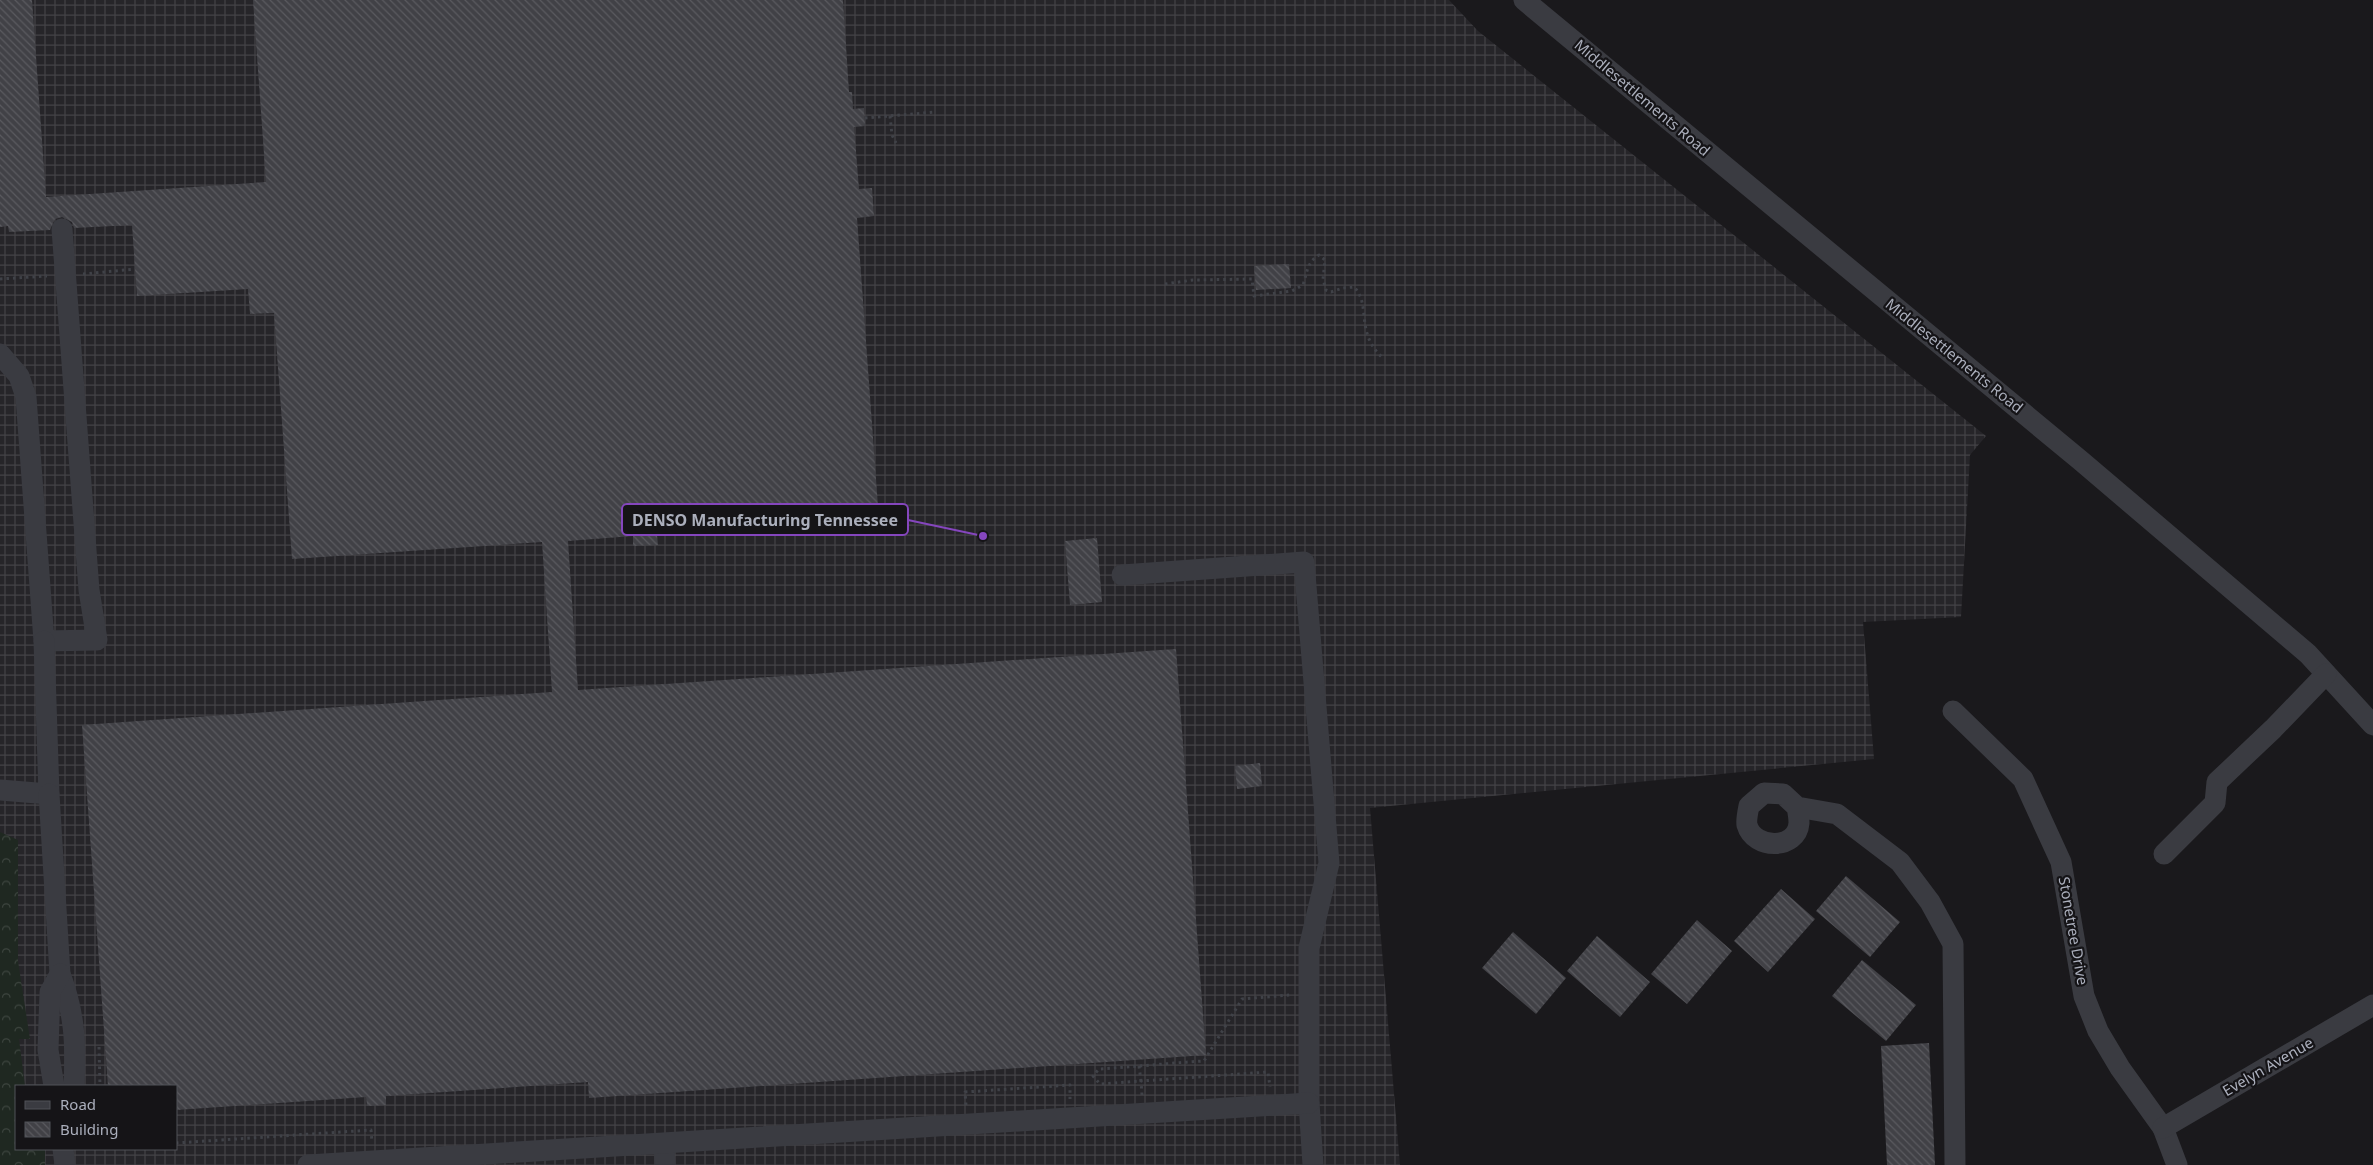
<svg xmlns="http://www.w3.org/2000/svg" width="2373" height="1165" viewBox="0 0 2373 1165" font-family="'Noto Sans',sans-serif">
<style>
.industrial{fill:url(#industrial-grid);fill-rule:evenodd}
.forest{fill:url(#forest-crowns)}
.building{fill:url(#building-back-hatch)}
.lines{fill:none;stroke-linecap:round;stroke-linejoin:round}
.path{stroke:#404248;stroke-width:3;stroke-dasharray:2.5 4;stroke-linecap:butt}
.minor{stroke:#3a3b41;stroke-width:21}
.labels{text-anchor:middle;stroke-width:4.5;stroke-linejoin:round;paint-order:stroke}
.street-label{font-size:15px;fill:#abafbc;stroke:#151417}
.leader{fill:none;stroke:#8546be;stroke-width:2}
.callout-dot{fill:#8546be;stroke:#151417;stroke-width:2}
.callout{fill:#151417;stroke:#8546be;stroke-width:2}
.callout-label{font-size:16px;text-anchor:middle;font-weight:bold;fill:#abafbc}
</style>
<defs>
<pattern id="industrial-grid" width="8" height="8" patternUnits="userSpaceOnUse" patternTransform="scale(1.25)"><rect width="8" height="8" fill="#262529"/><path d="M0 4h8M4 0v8" fill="none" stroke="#434246"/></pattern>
<pattern id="forest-crowns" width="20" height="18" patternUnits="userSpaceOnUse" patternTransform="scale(1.25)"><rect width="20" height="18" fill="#1f2821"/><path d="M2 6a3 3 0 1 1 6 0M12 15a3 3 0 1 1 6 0" fill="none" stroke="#3d453f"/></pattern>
<pattern id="building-back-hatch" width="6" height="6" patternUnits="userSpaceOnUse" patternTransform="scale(1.25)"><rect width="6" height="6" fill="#414146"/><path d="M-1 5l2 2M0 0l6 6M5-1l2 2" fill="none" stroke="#5a5a5f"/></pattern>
</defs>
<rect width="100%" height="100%" fill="#1a191c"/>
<path class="industrial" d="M0,0H1449L1478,31L1986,436L1970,455L1961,617L1863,622L1874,759L1370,808L1400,1165H0ZM16,1086H176V1149H16Z"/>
<polygon class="forest" points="0,832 18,840 18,961 30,1039 19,1039 25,1086 16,1086 16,1149 45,1149 45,1165 0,1165"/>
<g class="building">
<polygon points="0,0 32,0 46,197 266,182 253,0 843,0 849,92 852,92 853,109 864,108 865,126 854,127 859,189 872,188 874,216 857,218 879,520 657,535 658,545 633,546 633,536 568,541 578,690 1176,649 1206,1055 589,1098 588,1082 386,1096 386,1105 367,1106 366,1097 176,1110 176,1086 108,1086 82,725 552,692 542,542 292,559 274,313 250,314 248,289 137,296 132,225 74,228 72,222 62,217 55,219 50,230 9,232 8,226 0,227"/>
<polygon points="1289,264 1291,288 1256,290 1254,266"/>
<polygon points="1097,538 1102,602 1070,605 1065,541"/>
<polygon points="1260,763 1262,786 1237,789 1235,766"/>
<polygon points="1846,876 1900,922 1870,957 1816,911"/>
<polygon points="1781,889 1815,919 1768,972 1734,941"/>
<polygon points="1697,920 1732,951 1687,1004 1651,974"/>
<polygon points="1513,932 1566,978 1536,1014 1482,968"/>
<polygon points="1597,936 1650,982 1620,1017 1567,971"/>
<polygon points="1862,960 1916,1005 1886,1041 1832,996"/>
<polygon points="1929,1043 1935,1165 1887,1165 1881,1046"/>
</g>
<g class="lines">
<g class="path">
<polyline points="890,116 892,135 896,143"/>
<polyline points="865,118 936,112"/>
<polyline points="83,274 135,269"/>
<polyline points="0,279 47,276"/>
<path d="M1165,284L1193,280L1252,279L1254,296L1292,291L1303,285C1307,273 1307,262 1319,255L1325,260L1323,279L1326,290L1331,292L1343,288L1354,287C1372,305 1354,333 1384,359"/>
<polyline points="99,1047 100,1086"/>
<path d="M1139,1066L1141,1081L1100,1084L1093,1076L1099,1069C1134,1067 1169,1063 1204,1061L1242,999L1290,995"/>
<polyline points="1142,1095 1141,1081 1268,1072 1270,1087"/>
<polyline points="966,1105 965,1092 1070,1085 1070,1099"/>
<polyline points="176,1143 371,1130 372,1142"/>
</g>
<g class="minor">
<polyline points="1524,0 2080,460 2308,654 2373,725"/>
<polyline points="0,354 19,376 26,397 44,641 97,640 89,590 62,229"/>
<polyline points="1122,575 1304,562 1329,863 1309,948 1309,1103 1313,1165"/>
<polyline points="1953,711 2023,779 2061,862 2084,996 2098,1031 2120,1068 2163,1128 2177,1165"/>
<polyline points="0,790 49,794 44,641"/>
<path d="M49,794L60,974C75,1014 76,1044 74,1086"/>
<path d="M1797,807C1798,812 1799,818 1799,823C1797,850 1754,850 1747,825C1746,820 1748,811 1749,806L1764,793L1783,794L1797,807L1837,814L1900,862L1930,902L1953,944L1955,1165"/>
<polyline points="2164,854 2215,803 2217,782 2273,729 2326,674"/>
<polyline points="54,1086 48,1050 50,992 60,974"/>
<polyline points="2163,1128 2373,1005"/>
<polyline points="664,1144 665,1165"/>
<polyline points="63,1149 65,1165"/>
<polyline points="308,1165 1309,1103"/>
</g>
</g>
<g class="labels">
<g class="street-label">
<text transform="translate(1642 98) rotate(40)" y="5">Middlesettlements Road</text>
<text transform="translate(1954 356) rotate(39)" y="5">Middlesettlements Road</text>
<text transform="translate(2073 931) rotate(80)" y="5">Stonetree Drive</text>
<text transform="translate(2268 1067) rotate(-30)" y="5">Evelyn Avenue</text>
</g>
</g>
<path class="leader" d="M983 536L908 520"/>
<circle class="callout-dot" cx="983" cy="536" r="5"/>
<rect class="callout" x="622" y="504" width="286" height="31" rx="5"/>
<g class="callout-label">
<text x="765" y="526">DENSO Manufacturing Tennessee</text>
</g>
<rect x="15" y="1085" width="162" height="65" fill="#151417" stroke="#515259"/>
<rect x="25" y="1101" width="25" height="8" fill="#3a3b41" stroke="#515259"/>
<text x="60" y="1110" font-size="15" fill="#abafbc">Road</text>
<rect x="25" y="1122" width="25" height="15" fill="url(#building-back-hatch)" stroke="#515259"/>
<text x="60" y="1135" font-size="15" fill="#abafbc">Building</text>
</svg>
